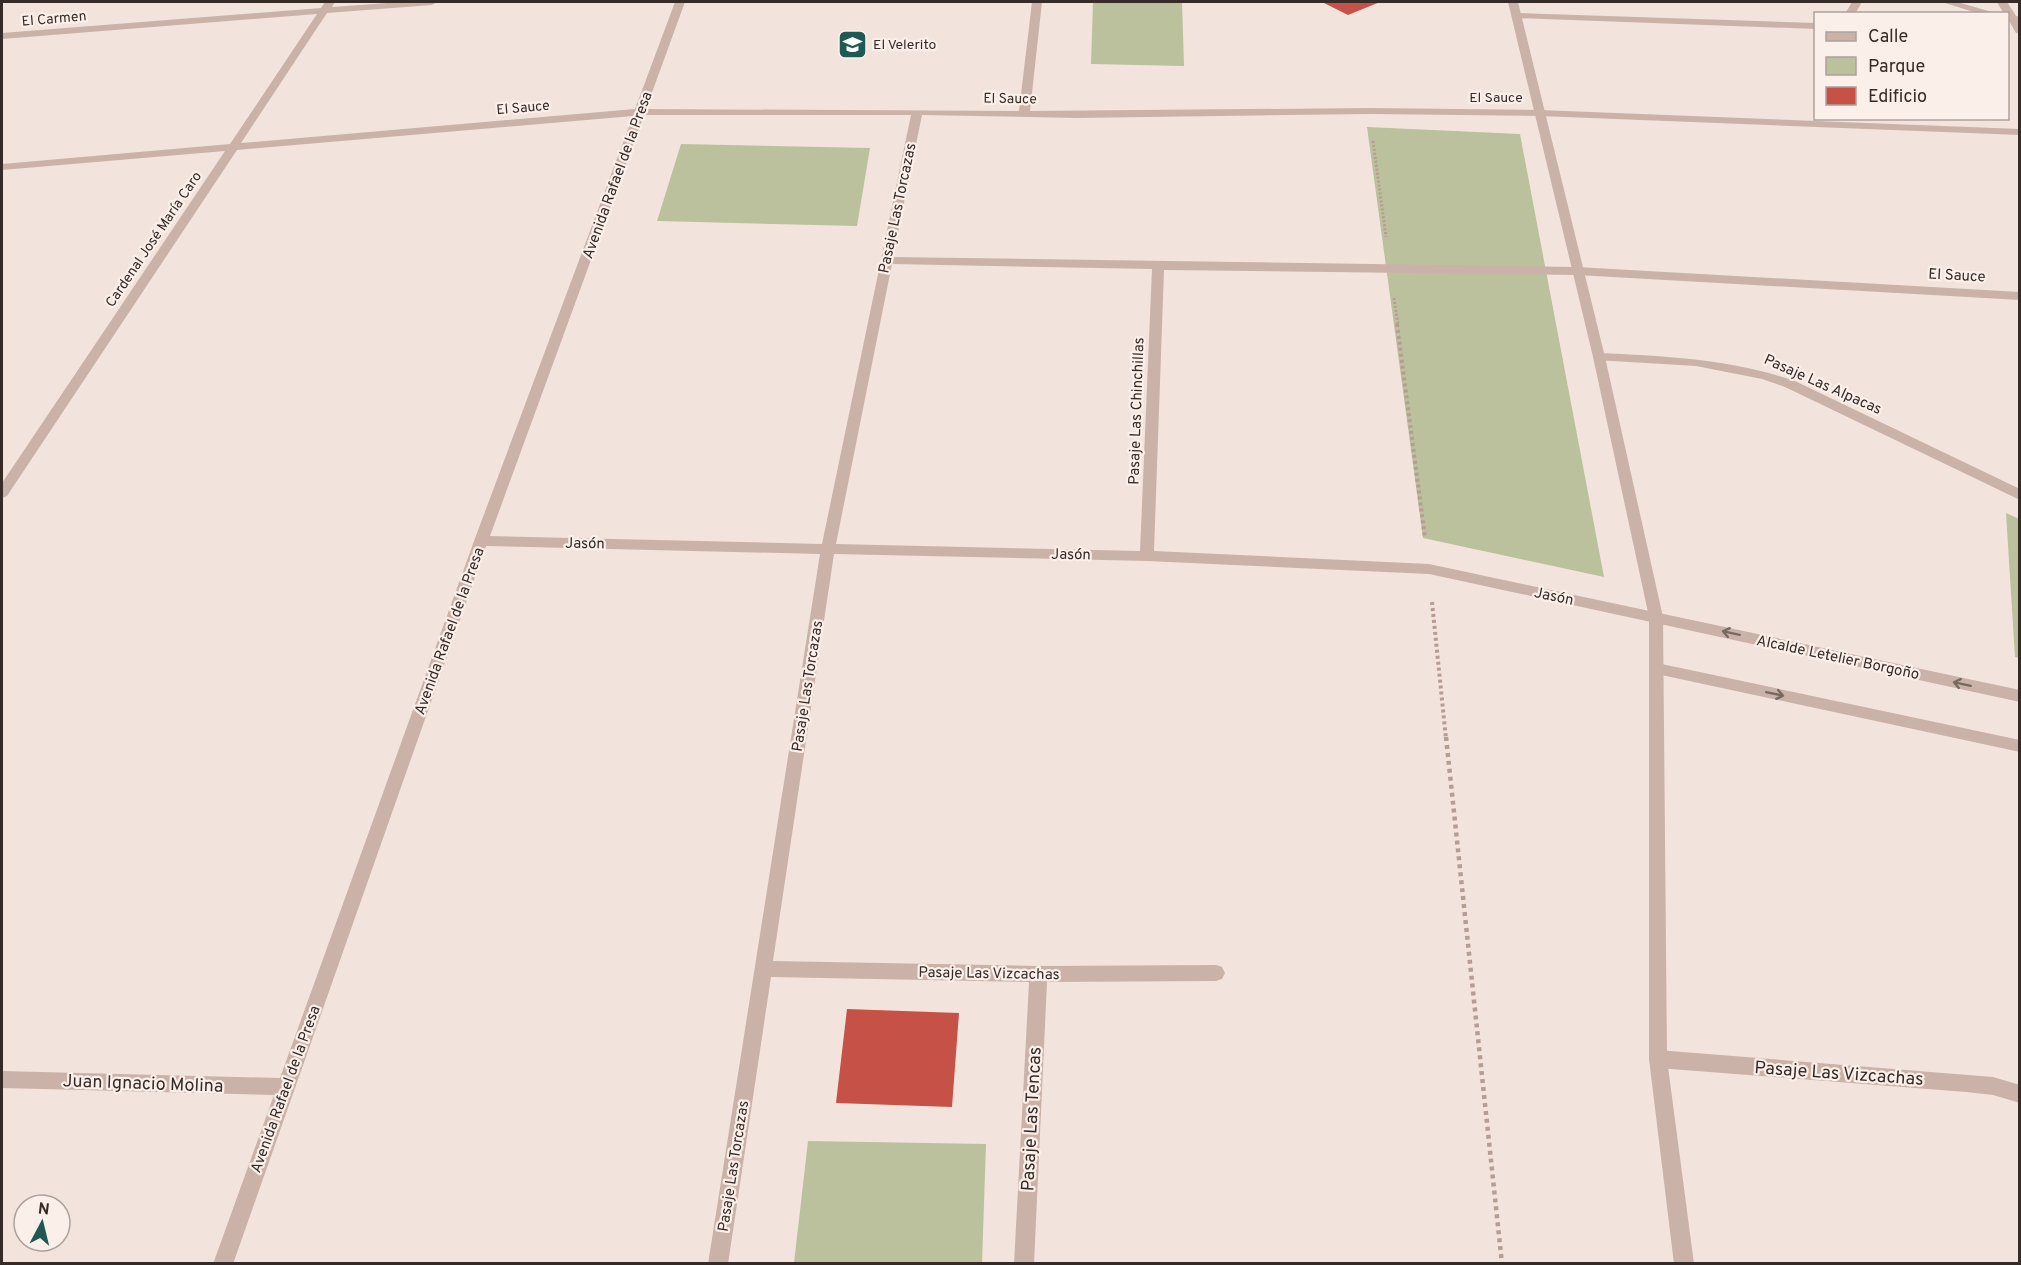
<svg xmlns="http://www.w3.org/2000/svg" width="2021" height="1265" viewBox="0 0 2021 1265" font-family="Overpass,sans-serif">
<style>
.green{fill:#bbc19c}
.building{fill:#c55147}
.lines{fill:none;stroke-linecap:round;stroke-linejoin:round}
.path-far2{stroke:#b69c93;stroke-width:3;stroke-dasharray:2 2;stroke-linecap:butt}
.path-far1{stroke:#b69c93;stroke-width:4;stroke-dasharray:3 3;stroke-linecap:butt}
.path{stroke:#b69c93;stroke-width:4.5;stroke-dasharray:4 4;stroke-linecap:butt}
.minor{fill:#cab2a8;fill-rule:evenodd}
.tertiary{fill:#cab2a8;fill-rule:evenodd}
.oneway{stroke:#796862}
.labels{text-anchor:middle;stroke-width:4.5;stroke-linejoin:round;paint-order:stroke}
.far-street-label{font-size:14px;fill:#372b28;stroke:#faefe9}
.far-poi-label{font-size:14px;fill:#372b28;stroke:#faefe9;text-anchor:start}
.street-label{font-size:15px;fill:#372b28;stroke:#faefe9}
.near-street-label{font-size:18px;fill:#372b28;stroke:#faefe9}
</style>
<rect width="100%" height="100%" fill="#f2e4dd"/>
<g class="green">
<polygon points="1093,2 1182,2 1184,66 1091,64"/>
<polygon points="1367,127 1520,134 1604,577 1423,538"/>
<polygon points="681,144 870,148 857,226 657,221"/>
<polygon points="2006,513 2019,519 2019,658 2015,657"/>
<polygon points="808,1141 986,1144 982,1263 794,1263"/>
</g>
<g class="building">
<polygon points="1322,2 1380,2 1348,15"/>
<polygon points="847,1009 959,1013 952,1107 836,1103"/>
</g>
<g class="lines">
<g class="path-far2">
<polyline points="1373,141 1386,237"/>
<polyline points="1394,298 1398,325"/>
</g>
<g class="path-far1">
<polyline points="1397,324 1425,538"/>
<polyline points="1432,602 1446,739"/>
</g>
<polyline class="path" points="1446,737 1502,1264"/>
<g class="minor">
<path d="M325,2H335L332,7L401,2H437L432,5L327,13L241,143L635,109L675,2H685L646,109L1019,111L1032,2H1042L1030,111L1369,108L1540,110L2020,129V135L1540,116L1369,114L1076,118L922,115L893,257L1577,267L2020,292V300L1577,275L1164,270L1154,551L1429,564L2020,690V702L1429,574L1147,561L834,554L773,961L1038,966L1216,965L1222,967L1225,973L1222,979L1216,981L1047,982L1034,1264H1014L1029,982L771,977L728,1264H708L820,554L486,546L233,1264H213L274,1095L2,1088V1071L280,1078L474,541L633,116L237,150L7,496L2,498V483L225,151L2,170V164L230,144L317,14L2,39V33L321,8ZM644,115H911L822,544L490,536ZM892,264L1152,269L1140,551L836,544Z"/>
<polygon points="1852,2 1862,2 1855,14 1845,14"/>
<polygon points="1997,2 2007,2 2020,22 2020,34 2016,33 2008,19 2008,14 2004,14"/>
<polygon points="1517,13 1816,23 1816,29 1514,18 1514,14"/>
<path d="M1599,353C1666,356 1730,359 1795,381L2020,489V500L1785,387L1762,379L1696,366L1595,360L1593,357L1595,354Z"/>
<polygon points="1657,663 2020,740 2020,752 1652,673 1649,669 1652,665"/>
<polygon points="1658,1050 1993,1077 2020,1085 2020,1103 1993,1095 1966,1092 1658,1068 1651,1065 1649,1059 1651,1053"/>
</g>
<g class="tertiary">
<polygon points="1508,2 1518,2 1605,357 1663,617 1667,1059 1694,1264 1674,1264 1649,1059 1649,617 1593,357"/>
<polygon points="1942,2 1957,2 1999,14 1980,14"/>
<polygon points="2008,14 2020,17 2020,23 2008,20"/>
</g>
</g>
<defs><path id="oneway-shaft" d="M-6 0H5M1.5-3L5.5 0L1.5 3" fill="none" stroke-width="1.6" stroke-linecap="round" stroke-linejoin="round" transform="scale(1.5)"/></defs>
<g class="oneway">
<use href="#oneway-shaft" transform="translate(1731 633) rotate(-168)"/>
<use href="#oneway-shaft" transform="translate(1962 684) rotate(-168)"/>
<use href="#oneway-shaft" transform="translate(1775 694) rotate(12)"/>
</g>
<defs>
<symbol id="school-square" viewBox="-11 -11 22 22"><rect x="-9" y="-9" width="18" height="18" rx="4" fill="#1e5953" stroke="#faefe9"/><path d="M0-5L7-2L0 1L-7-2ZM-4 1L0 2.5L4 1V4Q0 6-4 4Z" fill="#fff"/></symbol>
</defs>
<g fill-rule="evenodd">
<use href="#school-square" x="836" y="28" width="33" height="33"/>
</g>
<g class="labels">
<g class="far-street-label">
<text transform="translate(54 18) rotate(-5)" y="5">El Carmen</text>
<text x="1496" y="102">El Sauce</text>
<text transform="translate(1010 98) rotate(1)" y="5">El Sauce</text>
<text transform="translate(523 107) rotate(-5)" y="5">El Sauce</text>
<text transform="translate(153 239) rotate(-56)" y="5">Cardenal José María Caro</text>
</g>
<g class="far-poi-label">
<text x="873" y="49">El Velerito</text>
</g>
<g class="street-label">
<text transform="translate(617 175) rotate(-70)" y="5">Avenida Rafael de la Presa</text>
<text transform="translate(897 208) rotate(-78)" y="5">Pasaje Las Torcazas</text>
<text transform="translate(1957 275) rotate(3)" y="5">El Sauce</text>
<text transform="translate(1823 384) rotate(24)" y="5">Pasaje Las Alpacas</text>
<text transform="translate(1136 411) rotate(-88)" y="5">Pasaje Las Chinchillas</text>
<text transform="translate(585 543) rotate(1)" y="5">Jasón</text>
<text transform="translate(1071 554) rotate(1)" y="5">Jasón</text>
<text transform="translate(1554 596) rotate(12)" y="5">Jasón</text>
<text transform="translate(449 631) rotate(-70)" y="5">Avenida Rafael de la Presa</text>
<text transform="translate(1838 657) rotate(12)" y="5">Alcalde Letelier Borgoño</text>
<text transform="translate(807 686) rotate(-81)" y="5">Pasaje Las Torcazas</text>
<text transform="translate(989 973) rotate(1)" y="5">Pasaje Las Vizcachas</text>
<text transform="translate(285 1089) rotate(-70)" y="5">Avenida Rafael de la Presa</text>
<text transform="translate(733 1166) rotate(-81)" y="5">Pasaje Las Torcazas</text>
</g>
<g class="near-street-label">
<text transform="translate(1839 1073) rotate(4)" y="6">Pasaje Las Vizcachas</text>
<text transform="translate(143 1083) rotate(2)" y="6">Juan Ignacio Molina</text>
<text transform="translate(1031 1119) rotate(-87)" y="6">Pasaje Las Tencas</text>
</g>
</g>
<rect width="2021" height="1265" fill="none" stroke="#372b28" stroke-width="6"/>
<rect x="1814" y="12" width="195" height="108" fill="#faefe9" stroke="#aca19c" stroke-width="1.5"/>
<rect x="1826" y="32" width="30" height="9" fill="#cab2a8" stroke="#aca19c" stroke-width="1.5"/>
<text x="1868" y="42" font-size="18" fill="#372b28">Calle</text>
<rect x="1826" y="57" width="30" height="18" fill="#bbc19c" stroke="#aca19c" stroke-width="1.5"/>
<text x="1868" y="72" font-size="18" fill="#372b28">Parque</text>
<rect x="1826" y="87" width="30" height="18" fill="#c55147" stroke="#aca19c" stroke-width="1.5"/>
<text x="1868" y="102" font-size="18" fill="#372b28">Edificio</text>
<g transform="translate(42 1223) rotate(7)"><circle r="28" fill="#faefe9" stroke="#aca19c" stroke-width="1.5"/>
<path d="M0-4.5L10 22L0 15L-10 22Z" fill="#1e5953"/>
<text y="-9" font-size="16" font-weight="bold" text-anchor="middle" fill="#372b28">N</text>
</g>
</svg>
